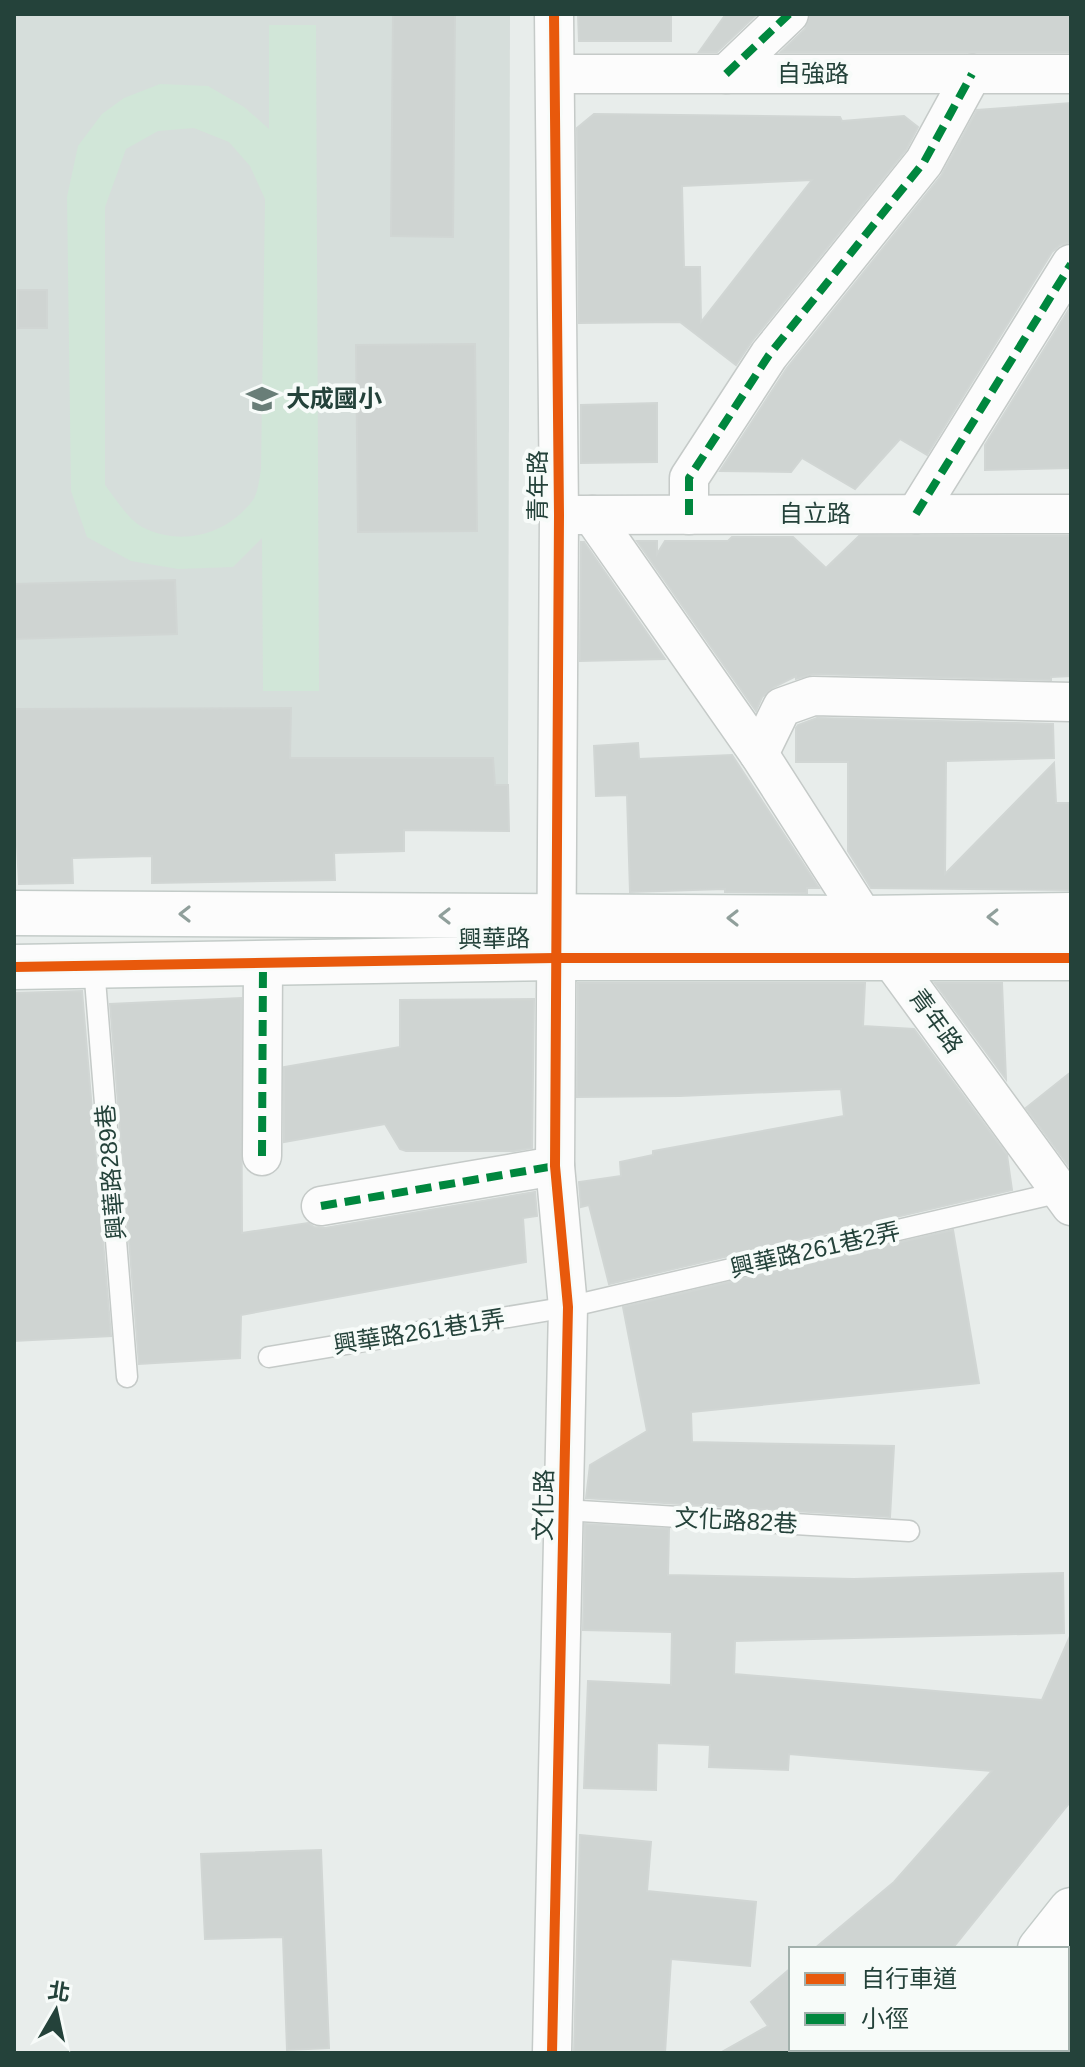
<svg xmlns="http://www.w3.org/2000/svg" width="1085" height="2067" viewBox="0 0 1085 2067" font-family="Helvetica,'Noto Sans TC',sans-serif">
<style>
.built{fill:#d6dedb}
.green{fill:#d1e6d8;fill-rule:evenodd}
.building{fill:#cfd4d2;stroke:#d1d6d4;stroke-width:2;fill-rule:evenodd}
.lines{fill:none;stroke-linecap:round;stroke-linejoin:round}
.lane-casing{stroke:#c5cac8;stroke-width:23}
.street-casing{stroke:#c5cac8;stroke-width:41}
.secondary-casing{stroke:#c3cbc8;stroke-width:47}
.lane{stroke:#fcfcfc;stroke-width:20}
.street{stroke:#fcfcfc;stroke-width:38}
.secondary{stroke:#fcfcfc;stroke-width:44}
.quiet{stroke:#00873e;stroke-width:8;stroke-dasharray:16 8;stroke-linecap:butt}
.cycleway-casing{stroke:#f7fbf9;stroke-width:15}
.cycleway{stroke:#e8590c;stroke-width:10}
.oneway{stroke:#909f9b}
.labels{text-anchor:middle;stroke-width:8;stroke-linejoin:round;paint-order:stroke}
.street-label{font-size:24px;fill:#24423a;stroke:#f7fbf9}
.poi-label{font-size:24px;font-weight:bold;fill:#24423a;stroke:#f7fbf9;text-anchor:start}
</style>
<rect width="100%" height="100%" fill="#e8edeb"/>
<polygon class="built" points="14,14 510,14 508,785 14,788"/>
<path class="green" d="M269,25H316L319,691H263L262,538L233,567L178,569L131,561L87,537L71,491L67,197L78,146L102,114L124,98L160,84L208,86L244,107L269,129ZM194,128L229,142L250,166L265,199L261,470C259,480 258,493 253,500C227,535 181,547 142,527C128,519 115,498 105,485V207L126,149L158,131Z"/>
<g class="building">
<polygon points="393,14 455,14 453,237 391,236"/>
<polygon points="578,14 671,14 671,41 579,41"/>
<polygon points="726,14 757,14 717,52 699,52"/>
<polygon points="810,14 1071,14 1071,52 781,52 805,29"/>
<polygon points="1071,103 1071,242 1060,245 1052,252 927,455 900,439 855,489 802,458 791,472 720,471 787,368 941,176 977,110"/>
<path d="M594,114L840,117L842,121L904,116L918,127L906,150L752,341L736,365L680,322L579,323L577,128ZM812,180L701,322L700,267H684L682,186Z"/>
<rect x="18" y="290" width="29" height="38"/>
<polygon points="1071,306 1071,468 985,470 985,445"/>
<polygon points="475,344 477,531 358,532 356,345"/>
<polygon points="657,403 657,462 581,463 581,405"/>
<polygon points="859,536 1071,536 1071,676 1051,677 1051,680 813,674 796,679 796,676 774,687 762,697 756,711 637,541 657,541 657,554 665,541 728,541 732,537 793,537 826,568"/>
<polygon points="581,542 584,542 665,659 580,661"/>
<polygon points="175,580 177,634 14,639 14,584"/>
<polygon points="291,708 290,758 493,758 495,785 508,785 509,831 404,830 404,851 334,853 335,880 152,883 152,856 72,858 73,883 19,884 14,788 14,709"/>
<polygon points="817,718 1053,724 1054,758 946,761 945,874 1054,763 1056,803 1071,803 1071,890 871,888 848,851 848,762 796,762 796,728 798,725"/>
<polygon points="638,743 639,759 732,755 819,888 807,888 807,893 725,892 725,889 630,892 627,795 596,796 594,746"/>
<polygon points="578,983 865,983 863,1026 914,1029 1007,1155 1012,1190 609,1284 589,1205 581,1207 579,1182 621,1176 620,1162 653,1155 653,1151 844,1116 841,1089 680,1096 577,1097"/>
<polygon points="935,983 1002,983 1006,1079"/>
<polygon points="82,991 111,1336 14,1341 14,993"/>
<polygon points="241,998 242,1233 308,1223 314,1227 325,1228 535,1192 537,1216 523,1218 526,1262 241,1315 240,1358 139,1364 110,1004"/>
<polygon points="534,999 532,1148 514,1151 406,1151 400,1149 385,1124 284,1142 284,1067 400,1047 400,1000"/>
<polygon points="1071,1072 1071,1169 1026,1108"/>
<polygon points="953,1230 979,1383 691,1412 692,1442 894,1446 890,1517 586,1498 590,1465 647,1431 623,1307"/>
<polygon points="585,1524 669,1529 668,1575 854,1579 1063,1573 1064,1633 735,1641 734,1674 1042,1700 1071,1634 1071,1801 952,1949 814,1949 894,1882 992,1771 789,1754 788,1770 709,1767 710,1745 657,1743 656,1790 584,1788 588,1681 671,1685 672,1632 583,1630"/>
<polygon points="580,1835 651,1842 647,1891 756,1902 750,1966 671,1959 665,2053 574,2053"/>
<polygon points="321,1850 329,2048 287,2050 283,1937 205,1939 201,1854"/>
<polygon points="791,1968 791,2053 720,2053 768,2026 751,2002"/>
</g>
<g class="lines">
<defs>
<g id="lane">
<polyline points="94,967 127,1377"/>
<polyline points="269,1357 568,1307 1061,1192"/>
<polyline points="564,1510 909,1531"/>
</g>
<g id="street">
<polyline points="555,74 1071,74"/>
<polyline points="726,74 789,14"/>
<polyline points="916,514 1071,264"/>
<polyline points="574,515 1071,514"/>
<polyline points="592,515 759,754 889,957 1071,1206"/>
<polyline points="689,515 689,478 769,355 924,162 972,74"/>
<polyline points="759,754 782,707 813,696 1071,702"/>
<polyline points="262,1156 263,963"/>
<polyline points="321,1206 555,1166"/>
<polyline points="552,2053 568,1307 555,1166 559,515 554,14"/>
</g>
<g id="secondary">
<polyline points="14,913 863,918 1071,915"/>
<polyline points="14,967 555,958 1071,958"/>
<polyline points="1040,1949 1071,1910"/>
<polyline points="1067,1994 1071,1990"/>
<polyline points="938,2053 943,2049"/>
<polyline points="1007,2053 1011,2049"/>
</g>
</defs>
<use href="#lane" class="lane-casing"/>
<use href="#street" class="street-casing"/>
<use href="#secondary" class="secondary-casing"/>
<use href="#lane" class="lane"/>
<use href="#street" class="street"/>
<use href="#secondary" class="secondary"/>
<g class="quiet">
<polyline points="726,74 789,14"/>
<polyline points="916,514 1071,264"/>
<polyline points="689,515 689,478 769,355 924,162 972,74"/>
<polyline points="262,1156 263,963"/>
<polyline points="321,1206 555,1166"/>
</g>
<defs>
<g id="cycleway">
<polyline points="14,967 555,958 1071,958"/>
<polyline points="552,2053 568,1307 555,1166 559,515 554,14"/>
</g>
</defs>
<use href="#cycleway" class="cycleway-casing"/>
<use href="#cycleway" class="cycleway"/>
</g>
<defs><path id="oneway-chevron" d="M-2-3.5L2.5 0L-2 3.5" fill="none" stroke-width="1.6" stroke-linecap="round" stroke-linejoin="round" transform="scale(2)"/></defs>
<g class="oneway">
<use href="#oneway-chevron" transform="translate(185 914) rotate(-180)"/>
<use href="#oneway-chevron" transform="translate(445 916) rotate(-180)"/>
<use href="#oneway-chevron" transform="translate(993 917) rotate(179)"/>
<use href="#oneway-chevron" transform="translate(733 918) rotate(-180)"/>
</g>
<defs>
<symbol id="school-bare" viewBox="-9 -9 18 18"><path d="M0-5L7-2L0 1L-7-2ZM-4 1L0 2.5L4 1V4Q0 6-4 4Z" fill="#697e78" stroke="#f7fbf9" stroke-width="2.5" paint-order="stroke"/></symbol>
</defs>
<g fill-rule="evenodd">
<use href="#school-bare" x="240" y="377" width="44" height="44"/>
</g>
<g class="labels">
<g class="street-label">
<text x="813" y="82">自強路</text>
<text transform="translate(538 486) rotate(-90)" y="8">青年路</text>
<text x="815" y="522">自立路</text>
<text transform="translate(494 939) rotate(-1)" y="8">興華路</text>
<text transform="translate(936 1021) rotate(54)" y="8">青年路</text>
<text transform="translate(111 1172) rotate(-95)" y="8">興華路289巷</text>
<text transform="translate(815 1250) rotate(-13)" y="8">興華路261巷2弄</text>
<text transform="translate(419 1332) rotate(-9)" y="8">興華路261巷1弄</text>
<text transform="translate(544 1505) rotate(-89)" y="8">文化路</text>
<text transform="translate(736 1521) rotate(3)" y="8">文化路82巷</text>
</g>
<g class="poi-label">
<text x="286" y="407">大成國小</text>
</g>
</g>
<rect width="1085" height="2067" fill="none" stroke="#24423a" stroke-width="32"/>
<rect x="789" y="1947" width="280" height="104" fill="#f7fbf9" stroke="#a3b1ad" stroke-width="2"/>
<rect x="805" y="1973" width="40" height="12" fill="#e8590c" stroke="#a3b1ad" stroke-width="2"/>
<text x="861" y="1987" font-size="24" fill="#24423a">自行車道</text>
<rect x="805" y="2013" width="40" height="12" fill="#00873e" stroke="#a3b1ad" stroke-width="2"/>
<text x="861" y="2027" font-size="24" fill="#24423a">小徑</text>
<g transform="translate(56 2011) rotate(9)" stroke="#f7fbf9" stroke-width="6" paint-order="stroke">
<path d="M0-6L14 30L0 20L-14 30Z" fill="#24423a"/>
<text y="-12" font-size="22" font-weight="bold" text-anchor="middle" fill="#24423a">北</text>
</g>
</svg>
